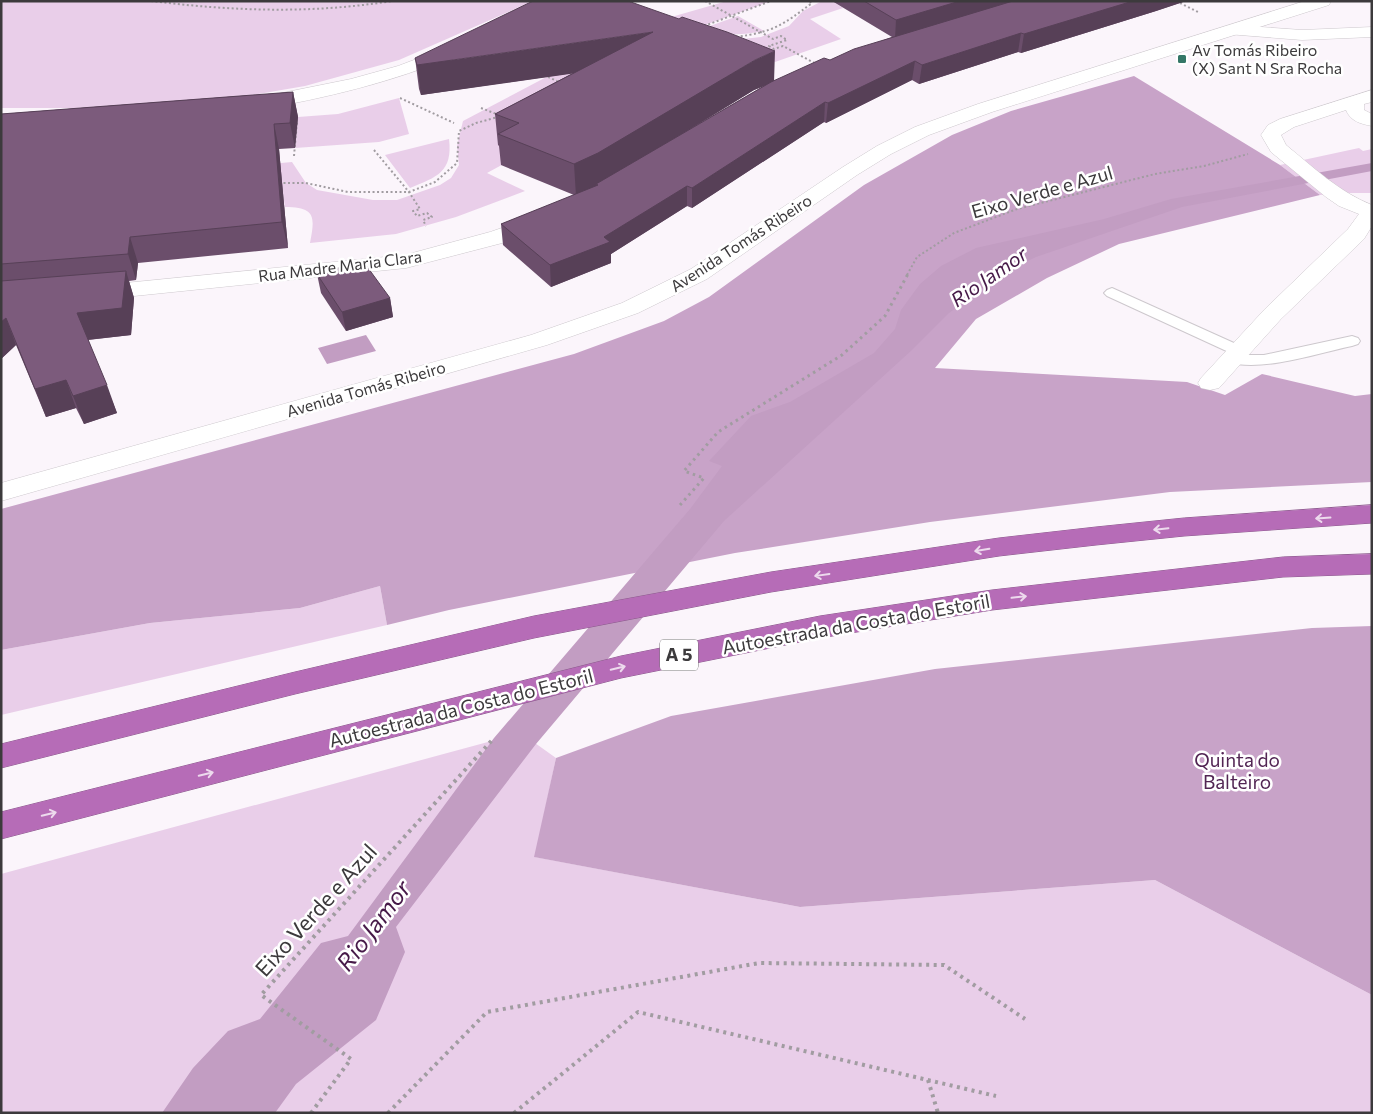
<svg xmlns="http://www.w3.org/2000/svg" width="1373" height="1114" viewBox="0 0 1373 1114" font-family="Commissioner,sans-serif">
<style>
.green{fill:#e9cee9}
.forest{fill:#c8a3c8}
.water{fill:#c29dc2}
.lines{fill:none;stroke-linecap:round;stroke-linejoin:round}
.service-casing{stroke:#cdc8cd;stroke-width:2}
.minor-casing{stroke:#cdc8cd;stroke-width:1}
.tertiary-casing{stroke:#cdc8cd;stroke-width:1}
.motorway-casing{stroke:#8b5a8c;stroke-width:1}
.path-far2{stroke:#a19ca1;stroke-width:2;stroke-dasharray:2 2.5;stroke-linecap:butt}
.path-far1{stroke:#a19ca1;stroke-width:3;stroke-dasharray:2.5 4;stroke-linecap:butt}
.path{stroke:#a19ca1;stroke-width:4;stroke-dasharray:3 4.5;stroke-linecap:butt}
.service{fill:#fff;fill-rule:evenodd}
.minor{fill:#fff;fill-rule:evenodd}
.tertiary{fill:#fff;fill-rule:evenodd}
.motorway{fill:#b66cb7;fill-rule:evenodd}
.wall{fill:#6b4e6b;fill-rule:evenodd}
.shaded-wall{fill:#574057}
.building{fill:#7c5b7c;stroke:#574057}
.oneway{stroke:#eddaed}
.poi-dot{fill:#347667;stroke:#fff;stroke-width:2}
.labels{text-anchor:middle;stroke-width:5;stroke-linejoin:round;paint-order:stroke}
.far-poi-label{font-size:16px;fill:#3c3a3c;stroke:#fff;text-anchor:start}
.far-street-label{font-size:16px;fill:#3c3a3c;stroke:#fff}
.shield{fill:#fff;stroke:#767576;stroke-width:1}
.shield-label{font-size:18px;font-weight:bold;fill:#3c3a3c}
.street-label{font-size:19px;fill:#3c3a3c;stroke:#fff}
.park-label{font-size:19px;fill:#522553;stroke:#fff}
.water-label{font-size:20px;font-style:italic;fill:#461948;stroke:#fff}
.near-street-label{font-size:22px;fill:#3c3a3c;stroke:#fff}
.near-water-label{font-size:24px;font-style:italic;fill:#461948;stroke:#fff}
</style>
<rect width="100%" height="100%" fill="#fbf5fb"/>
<g class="green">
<polygon points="1,1 533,1 399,60 305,86 217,101 76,108 1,108"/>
<path d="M727,1H771L686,32L498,145L522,154L487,173L525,191L456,217L396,234L310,243C315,217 316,207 285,207L283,194L71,213L214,169L292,162L306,183L317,190L373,200H397L440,185L451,178L459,165L457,146L463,121L647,24Z"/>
<polygon points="822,1 832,1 843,8 810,19 841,39 775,62 743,39 761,37 789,26 803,11"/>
<path d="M738,16L764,31C739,36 718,35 693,32Z"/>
<polygon points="399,98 409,134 379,142 295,148 298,117 338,114"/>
<path d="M449,139C453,172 437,177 410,188L385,155Z"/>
<polygon points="1359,148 1363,151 1372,149 1372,193 1347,193 1320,195 1280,165"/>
<polygon points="380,586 387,625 1,715 1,650 150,623 300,608"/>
<polygon points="521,733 556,758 535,857 800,907 1155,880 1372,995 1372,1113 1,1113 1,874"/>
</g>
<g class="forest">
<polygon points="1134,76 1280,165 1320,195 1119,244 1047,278 976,319 935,368 1187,382 1225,395 1262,374 1355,396 1372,394 1372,482 1170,492 930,522 735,553 449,610 387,625 380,586 300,608 150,623 1,650 1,509 574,354 664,321 709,297 864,185 952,135 1011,111"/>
<polygon points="1372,626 1372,995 1155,880 800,907 534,857 556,758 671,716 935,669 1312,628"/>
</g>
<g class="water">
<polygon points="1372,163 1372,171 1182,207 1036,257 1006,272 949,313 912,350 724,521 536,744 396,927 405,952 376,1020 296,1084 275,1113 162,1113 193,1068 228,1031 260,1019 321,943 348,936 494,738 690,509 722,466 709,461 751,416 790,402 874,353 895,329 901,310 920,284 941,266 976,248 1104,219 1171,199"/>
<polygon points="366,335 376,351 327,364 318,348"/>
</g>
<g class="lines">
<defs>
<path id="service" d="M1112,288L1245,348L1247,351L1244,355H1264L1352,336L1358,338L1360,341L1358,344L1352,346C1314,354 1264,372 1226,362L1224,359L1226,356L1233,354L1107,296L1104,293L1107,290Z"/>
<g id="minor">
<polygon points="1233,25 1302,30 1372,27 1372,37 1302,40 1227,34 1224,30 1227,26"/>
<path d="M451,46L457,47L460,51L457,55C393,82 326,98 257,110L250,108L248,104L250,100L257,98L351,79L398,66Z"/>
<path d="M1372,90V102L1364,104V110L1372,114V126C1361,124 1350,121 1346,110L1294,127L1281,135L1286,145C1313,167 1339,192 1372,205V226L1364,239L1281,319L1219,388L1210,390L1201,388L1198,383L1201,378L1265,309L1348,229L1359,214L1339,206L1326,197L1271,152L1261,135L1268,125L1280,119Z"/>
<polygon points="537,216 544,218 547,222 544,226 506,242 406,268 95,300 87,298 84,293 87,288 95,286 405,255 490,232"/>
</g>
<polygon id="tertiary" points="1305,1 1331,1 1329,5 992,112 929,135 891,154 857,175 707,279 638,313 547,345 1,501 1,483 531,335 622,303 691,269 843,167 877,146 915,127 978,104"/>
<g id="motorway">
<polygon points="1372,505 1372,523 1184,536 1096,545 999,556 771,592 534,638 295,694 1,768 1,744 295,672 534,616 771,572 999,538 1096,527 1184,518"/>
<polygon points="1372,554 1372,574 1283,577 992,610 820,638 621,678 1,839 1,812 621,656 820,616 992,590 1283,557"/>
</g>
</defs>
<use href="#service" class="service-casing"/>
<use href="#minor" class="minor-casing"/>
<use href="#tertiary" class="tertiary-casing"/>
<use href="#motorway" class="motorway-casing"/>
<g class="path-far2">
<path d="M151,1C232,11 311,14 392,1"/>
<polyline points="705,1 773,39 781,36 787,40 769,46 774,49 783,46 818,65"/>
<polyline points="1176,1 1198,12"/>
<polyline points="704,26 771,1"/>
<path d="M736,37C773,32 783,25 812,3L809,1"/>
<polyline points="544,75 561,83"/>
<polyline points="400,98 454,123"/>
<polyline points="481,108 499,115"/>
<polyline points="374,150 409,192 420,209 413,211 417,216 427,213 432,217 423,220 426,226"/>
<polyline points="294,156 297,122"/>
<polyline points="279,183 306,183 348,192 409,192 435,182 457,163 459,131 476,123 498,117"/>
<polyline points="907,275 917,257 954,233 1017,209 1155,174 1204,166 1248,154"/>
</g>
<polyline class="path-far1" points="680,505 704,478 684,471 718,432 842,355 885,316 908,274"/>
<g class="path">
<polyline points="928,1080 938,1113"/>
<polyline points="311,1113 351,1059 261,995 494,738"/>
<polyline points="388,1113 487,1012 759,963 944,965 1025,1019"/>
<polyline points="514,1113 638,1012 996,1096"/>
</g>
<use href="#service" class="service"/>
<use href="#minor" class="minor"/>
<use href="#tertiary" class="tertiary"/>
<use href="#motorway" class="motorway"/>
</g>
<g class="wall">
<path d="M832,1H1186L1156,11L1021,53L1018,52L919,84L912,80L826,123L824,122L692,208L687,206L611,254V263L551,287L503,245L501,224L574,195L501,165L499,146L498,145L495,114L573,73L421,95L419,89L415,58L774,81L892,37ZM764,86L691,129L754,90Z"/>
<polygon points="293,92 298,117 295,148 279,149 288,248 138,263 136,280 129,281 134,298 131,335 88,340 117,413 84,424 76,408 46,417 16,345 1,359 1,114"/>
<polygon points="317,274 390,298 393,317 346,331 321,293"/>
</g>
<g class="shaded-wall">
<polygon points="960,1 1020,1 895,39 896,20"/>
<polygon points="1133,1 1186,1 1156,11 1021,53 1024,34"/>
<polygon points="653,32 654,62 421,95 417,65"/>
<polygon points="1021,33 1018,52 919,84 922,65"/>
<polygon points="775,51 774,82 754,90 599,184 596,184 596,186 576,196 574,164 755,60"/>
<polygon points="915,61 912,80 826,123 828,103"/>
<polygon points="293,92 298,117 295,148 290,123"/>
<polygon points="825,102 824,122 692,208 692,188"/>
<polygon points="274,124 279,149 288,248 282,222"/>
<polygon points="687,186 687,206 611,254 611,263 551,287 550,265 604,237"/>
<polygon points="130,237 138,263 136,280 128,254"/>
<polygon points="126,271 134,298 131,335 86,340 77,313"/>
<polygon points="390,298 393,317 346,331 342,312"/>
<polygon points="6,318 16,345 1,359 1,322"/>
<polygon points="66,380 76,408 46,417 35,389"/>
<polygon points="107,385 117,413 84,424 73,396"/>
</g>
<g class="building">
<polygon points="533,1 628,1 679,19 682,17 727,32 775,51 755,60 598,153 574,164 498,134 519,123 495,114 653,32 417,65 415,58"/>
<polygon points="864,1 960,1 896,20"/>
<polygon points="1013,1 1133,1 1024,34 1021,33 922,65 915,61 828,103 825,102 692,188 687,186 604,237 610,242 550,265 501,224 598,185 596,184 771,82 824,58 830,60 854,49"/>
<polygon points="293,92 290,123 274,124 282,222 130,237 128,254 1,264 1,114"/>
<polygon points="363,261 390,298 342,312 317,274"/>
<polygon points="126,271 122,308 77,313 107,385 73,396 66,380 35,389 6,318 1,322 1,281"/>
</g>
<defs><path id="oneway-shaft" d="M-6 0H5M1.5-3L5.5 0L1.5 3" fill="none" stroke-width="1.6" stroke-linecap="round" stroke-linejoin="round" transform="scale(1.25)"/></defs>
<g class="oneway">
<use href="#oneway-shaft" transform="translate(1323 518) rotate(176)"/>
<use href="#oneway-shaft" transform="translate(1161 529) rotate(174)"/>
<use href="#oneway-shaft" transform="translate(982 550) rotate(171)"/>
<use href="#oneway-shaft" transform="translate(822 575) rotate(172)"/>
<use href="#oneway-shaft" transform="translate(1019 597) rotate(-6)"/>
<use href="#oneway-shaft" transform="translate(618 668) rotate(-13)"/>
<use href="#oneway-shaft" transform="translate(206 774) rotate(-14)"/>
<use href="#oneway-shaft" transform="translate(49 814) rotate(-14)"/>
</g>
<rect class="poi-dot" x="1177" y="54" width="10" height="10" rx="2.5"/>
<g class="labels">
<g class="far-poi-label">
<text x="1192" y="56">Av Tomás Ribeiro<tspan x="1192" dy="18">(X) Sant N Sra Rocha</tspan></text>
</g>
<g class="far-street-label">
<text transform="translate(741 243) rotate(-33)" y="6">Avenida Tomás Ribeiro</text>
<text transform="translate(340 266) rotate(-7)" y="6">Rua Madre Maria Clara</text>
<text transform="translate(366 389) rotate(-16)" y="6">Avenida Tomás Ribeiro</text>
</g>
<rect class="shield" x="660" y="639.5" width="38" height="31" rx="4"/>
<g class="shield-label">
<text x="679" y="661">A 5</text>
</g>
<g class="street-label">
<text transform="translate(1042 192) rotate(-16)" y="7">Eixo Verde e Azul</text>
<text transform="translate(856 624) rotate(-10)" y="7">Autoestrada da Costa do Estoril</text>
<text transform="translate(461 708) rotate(-14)" y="7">Autoestrada da Costa do Estoril</text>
</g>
<g class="park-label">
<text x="1237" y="767">Quinta do<tspan x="1237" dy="22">Balteiro</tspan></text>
</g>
<g class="water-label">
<text transform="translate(989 277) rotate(-35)" y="7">Rio Jamor</text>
</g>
<g class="near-street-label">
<text transform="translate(316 910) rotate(-48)" y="8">Eixo Verde e Azul</text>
</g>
<g class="near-water-label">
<text transform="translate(374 926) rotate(-53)" y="8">Rio Jamor</text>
</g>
</g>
<rect width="1373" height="1114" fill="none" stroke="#3c3a3c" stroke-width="5"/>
</svg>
